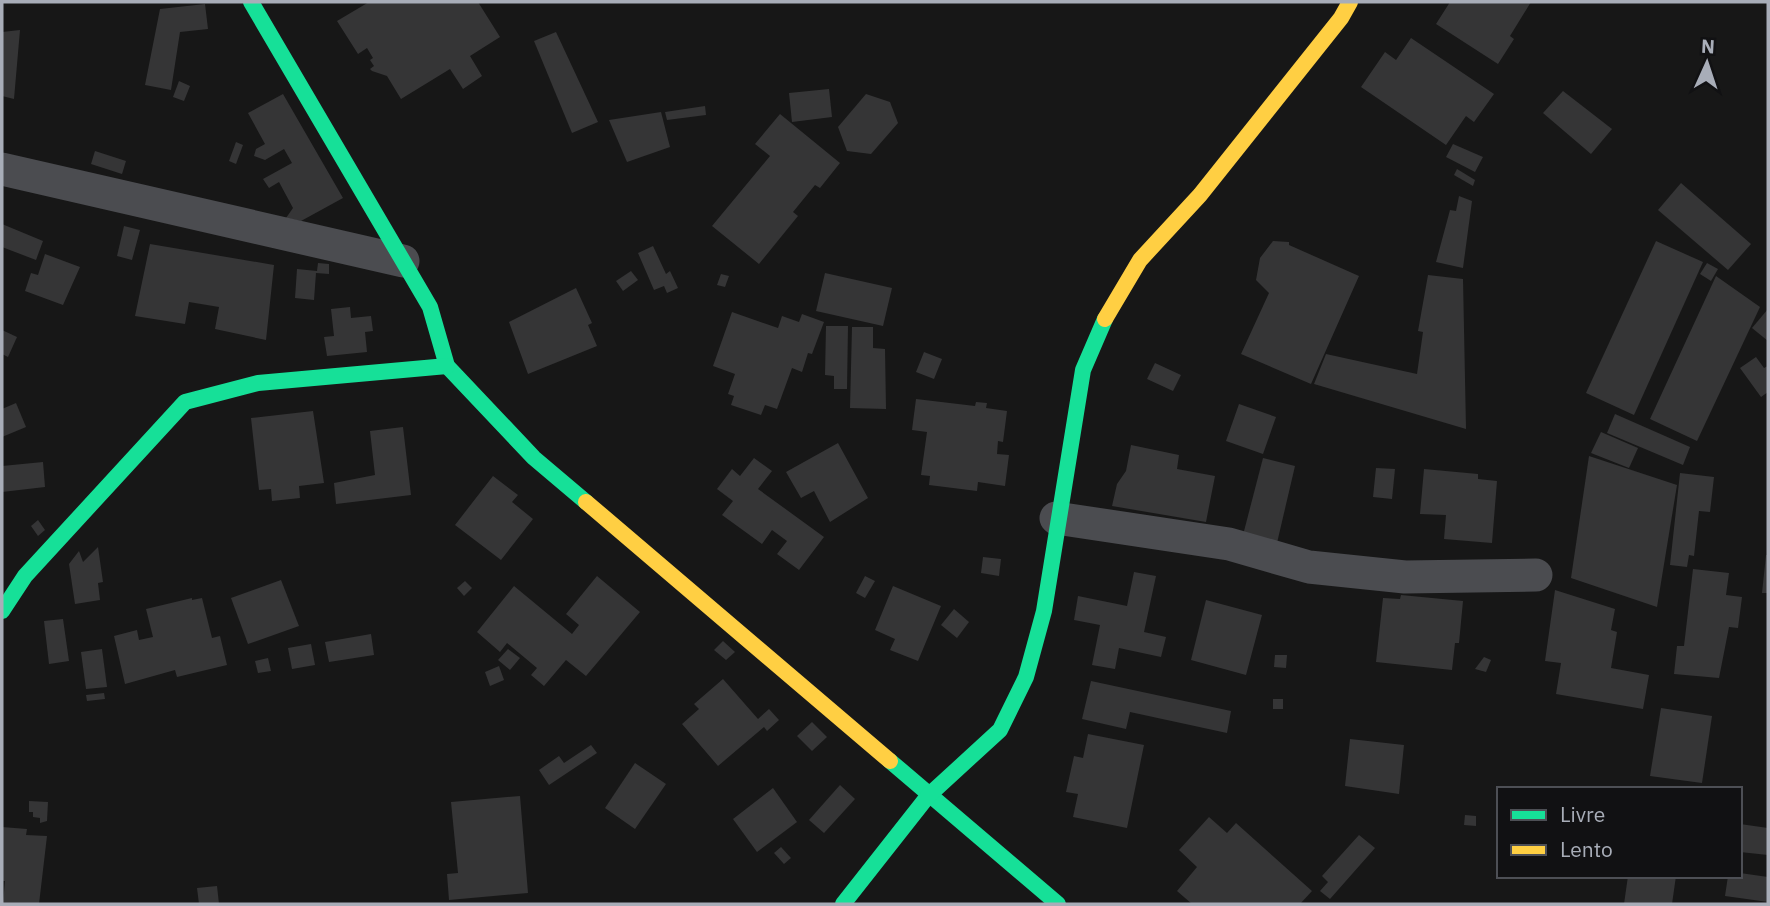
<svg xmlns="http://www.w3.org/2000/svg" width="1770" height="906" viewBox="0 0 1770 906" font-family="'IBM Plex Sans',sans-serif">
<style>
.building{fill:#353536}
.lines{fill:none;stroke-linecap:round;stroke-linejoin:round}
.street{stroke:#4b4c50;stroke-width:33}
.fast{stroke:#16e098;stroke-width:16}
.slow{stroke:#ffcf43;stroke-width:16}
</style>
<rect width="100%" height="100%" fill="#171717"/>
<g class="building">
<polygon points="369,2 478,2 500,37 470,56 482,76 463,89 450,69 401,99 387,76 372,71 370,69 374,66 370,60 373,58 367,48 358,54 337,21"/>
<polygon points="1450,2 1531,2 1510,36 1514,39 1498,64 1436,24"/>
<polygon points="205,4 208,29 180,32 171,90 145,85 160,9"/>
<polygon points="20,30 14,99 2,96 2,32"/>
<polygon points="556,32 598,122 572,133 534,41"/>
<polygon points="1411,38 1494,94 1474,122 1466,116 1446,145 1361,87 1385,52 1396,60"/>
<polygon points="179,81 190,86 184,101 173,97"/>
<polygon points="829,89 832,117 792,122 789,93"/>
<polygon points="1563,91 1612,129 1591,154 1543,113"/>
<polygon points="283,94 343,198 301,221 286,218 293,208 279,182 269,188 263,179 292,163 284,149 265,160 254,156 256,149 265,144 248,113"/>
<polygon points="866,94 890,102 898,123 871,154 847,151 838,127"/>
<polygon points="705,106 706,115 667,120 665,112"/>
<polygon points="661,112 670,147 627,162 609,120"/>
<polygon points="780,114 840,163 820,188 815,185 793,212 798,216 759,264 712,226 770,156 755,144"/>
<polygon points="236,142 243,145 236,164 229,161"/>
<polygon points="1453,144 1483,157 1475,172 1446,157"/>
<polygon points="95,151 126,161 122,174 91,164"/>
<polygon points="1457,169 1475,180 1473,186 1454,175"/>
<polygon points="1681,183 1751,244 1728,270 1658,210"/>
<polygon points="1459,196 1472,201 1463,268 1436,262 1450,210 1456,211"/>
<polygon points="2,224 43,241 36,260 2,247"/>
<polygon points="124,226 140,230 132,260 117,256"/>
<polygon points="1273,241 1289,242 1289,245 1359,276 1311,384 1241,354 1269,293 1256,280 1260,258"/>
<polygon points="1656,241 1703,262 1634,415 1586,393"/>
<polygon points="150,244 274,265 266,340 215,329 219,307 189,302 185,324 135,316"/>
<polygon points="653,246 666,274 670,271 678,288 667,293 664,286 654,290 638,253"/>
<polygon points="45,254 80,267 63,305 25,291 31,273 38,275"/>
<polygon points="318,263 329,264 329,274 316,273 314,300 295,298 297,269 317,271"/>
<polygon points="1707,263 1718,269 1711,281 1700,274"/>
<polygon points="631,271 638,280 623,291 616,281"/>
<polygon points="825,273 892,288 883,326 816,311"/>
<polygon points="721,274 729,276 725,287 717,285"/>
<polygon points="1428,275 1463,279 1466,429 1314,384 1326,354 1417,374 1423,332 1418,331"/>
<polygon points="1716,276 1760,307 1697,441 1650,419"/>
<polygon points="576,288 592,323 588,325 597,346 528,374 509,322"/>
<polygon points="350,307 351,318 371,316 373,331 365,332 367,352 327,356 324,337 334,336 331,309"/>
<polygon points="1768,309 1768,341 1752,328"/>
<polygon points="732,312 778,328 782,316 799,322 802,314 824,322 812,354 808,353 802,372 792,368 777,409 765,405 761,415 731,405 734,396 728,394 735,374 713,366"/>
<polygon points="826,326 848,326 847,389 834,389 834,376 825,375"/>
<polygon points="852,327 873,327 873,348 885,349 886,409 850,408"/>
<polygon points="2,330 17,337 8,357 2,354"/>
<polygon points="924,352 942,359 934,379 916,372"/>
<polygon points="1756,357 1764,368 1768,366 1768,392 1761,397 1740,368"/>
<polygon points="1155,363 1181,375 1173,391 1147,379"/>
<polygon points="916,399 975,406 976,402 987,403 986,408 1007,411 1003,442 998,441 997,454 1009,455 1005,486 978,482 977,491 929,485 930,476 921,475 927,432 912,430"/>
<polygon points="16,403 26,427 2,437 2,409"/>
<polygon points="1239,404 1276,417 1263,454 1226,441"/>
<polygon points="313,411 324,483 299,486 300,498 272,501 271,489 259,490 251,418"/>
<polygon points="1615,414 1690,447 1683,465 1607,433"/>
<polygon points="403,427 411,495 336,504 334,483 375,475 370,431"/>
<polygon points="1601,432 1638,448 1629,468 1591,453"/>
<polygon points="838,443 868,498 830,522 814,491 801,498 786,472"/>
<polygon points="1131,445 1179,455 1177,469 1215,476 1206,522 1112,506 1117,484 1126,471"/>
<polygon points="1589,456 1677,485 1657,607 1571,578"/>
<polygon points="754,458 772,471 758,489 824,537 799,570 777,554 787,541 772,530 762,544 722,515 733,501 717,489 732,469 740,476"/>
<polygon points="1263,458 1295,466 1277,543 1243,535"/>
<polygon points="43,462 45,487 2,492 2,466"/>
<polygon points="1376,468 1395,469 1392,499 1373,497"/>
<polygon points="1424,469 1478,474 1478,479 1497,481 1492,543 1444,539 1446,515 1420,514"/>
<polygon points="1680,473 1714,477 1710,512 1699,511 1694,556 1689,555 1687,567 1670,565"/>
<polygon points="493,476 518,495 512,502 533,519 501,560 455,525"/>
<polygon points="38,520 45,530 38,536 31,526"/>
<polygon points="98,547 103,582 98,583 100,600 75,604 69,564 79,551 83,562"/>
<polygon points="1766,555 1768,555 1768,593 1762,593"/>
<polygon points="983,557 1001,559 999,576 981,573"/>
<polygon points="1693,569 1729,573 1726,595 1742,597 1738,628 1729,627 1719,678 1674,674 1677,646 1684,646"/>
<polygon points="1134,572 1156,576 1144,632 1166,637 1161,657 1119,648 1115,669 1092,665 1100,625 1074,620 1078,596 1127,606"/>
<polygon points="597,576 640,612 586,676 566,660 544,686 531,675 537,668 507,643 500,652 477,632 514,586 572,634 579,625 566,614"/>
<polygon points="865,576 875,581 865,598 856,593"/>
<polygon points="281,580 299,626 248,644 231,598"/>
<polygon points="465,581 472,588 464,596 457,588"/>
<polygon points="893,586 941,606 918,661 890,650 895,639 875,630"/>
<polygon points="1555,590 1615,609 1611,630 1617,632 1611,668 1649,675 1643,709 1556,694 1561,663 1545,661"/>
<polygon points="1401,595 1463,601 1459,643 1455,643 1452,670 1376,662 1383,598 1400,599"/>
<polygon points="192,598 192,600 202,598 212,638 220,636 227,665 177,677 175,670 125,684 114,636 137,630 139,640 153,637 146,609"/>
<polygon points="1206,600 1262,615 1246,675 1191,660"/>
<polygon points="954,609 969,622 957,638 941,625"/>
<polygon points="63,619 69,661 49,664 44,621"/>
<polygon points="371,634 374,655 329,662 325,642"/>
<polygon points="723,641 735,652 726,660 714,650"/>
<polygon points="311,644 315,665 292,669 288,648"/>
<polygon points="102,649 107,687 86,689 81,652"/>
<polygon points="508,649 520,658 510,670 498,660"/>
<polygon points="1275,655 1287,655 1286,668 1274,667"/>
<polygon points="1484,657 1491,660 1486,672 1475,669"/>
<polygon points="268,658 271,671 258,673 255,661"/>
<polygon points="499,666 504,680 490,686 485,672"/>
<polygon points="723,679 758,719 769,709 779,720 767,731 764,727 718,766 682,724 699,709 694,704"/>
<polygon points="1091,681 1231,711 1227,733 1130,712 1126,729 1082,719"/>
<polygon points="104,693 105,699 87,701 86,695"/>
<rect x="1273" y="699" width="10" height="10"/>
<polygon points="1661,708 1712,716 1702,783 1650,776"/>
<polygon points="812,722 827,737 812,751 797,736"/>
<polygon points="1088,734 1144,745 1127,828 1073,817 1078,794 1066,792 1074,756 1083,758"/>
<polygon points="1350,739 1404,745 1399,794 1345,786"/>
<polygon points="591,745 597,753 549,785 539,770 559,756 564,763"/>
<polygon points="635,763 666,784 635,829 605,808"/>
<polygon points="840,785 855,799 824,833 809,820"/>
<polygon points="773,788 797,822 757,852 733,819"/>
<polygon points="520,796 528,893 449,900 447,874 458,873 451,802"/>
<polygon points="29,801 48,802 47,821 40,823 40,818 33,817 33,812 29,812"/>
<polygon points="1465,815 1476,816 1476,826 1464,825"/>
<polygon points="1209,817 1227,833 1236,823 1312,891 1300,904 1192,904 1177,891 1197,867 1179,850"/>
<polygon points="1740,824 1768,828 1768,855 1740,852"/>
<polygon points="2,827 27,829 26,835 47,836 39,904 3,904 5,881 2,881"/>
<polygon points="1359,835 1375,848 1330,899 1320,891 1328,882 1322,876"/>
<polygon points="781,847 791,858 784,864 774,853"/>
<polygon points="1740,873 1768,877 1768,902 1725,896 1728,876 1740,876"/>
<polygon points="1628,876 1676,876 1672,904 1624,904"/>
<polygon points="217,886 219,904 199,904 197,888"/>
</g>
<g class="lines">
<g class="street">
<polyline points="2,169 403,261"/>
<polyline points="1056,518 1229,544 1309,567 1405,577 1536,575"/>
</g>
<g class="fast">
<polyline points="251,2 430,307 447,366 534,458 586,502"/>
<polyline points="2,611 25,576 185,402 258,383 447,366"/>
<polyline points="890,761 1058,904"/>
<polyline points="843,904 928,796 1000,730 1026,677 1044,611 1083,370 1105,319"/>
</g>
<g class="slow">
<polyline points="1105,319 1140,260 1200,195 1341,18 1350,2"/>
<polyline points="586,502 890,761"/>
</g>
</g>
<rect width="1770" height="906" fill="none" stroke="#a8adb8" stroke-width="7"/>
<rect x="1497" y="787" width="245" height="91" fill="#111113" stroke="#4d4f55" stroke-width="2"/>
<rect x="1511" y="810" width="35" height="10" fill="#16e098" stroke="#4d4f55" stroke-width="2"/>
<text x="1560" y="822" font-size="21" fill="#a8adb8">Livre</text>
<rect x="1511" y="845" width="35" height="10" fill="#ffcf43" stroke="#4d4f55" stroke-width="2"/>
<text x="1560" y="857" font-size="21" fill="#a8adb8">Lento</text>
<g transform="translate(1707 63) rotate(3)" stroke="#111113" stroke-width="5" paint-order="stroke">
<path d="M0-5L12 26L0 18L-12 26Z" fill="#a8adb8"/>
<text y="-10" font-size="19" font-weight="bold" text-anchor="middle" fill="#a8adb8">N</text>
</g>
</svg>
